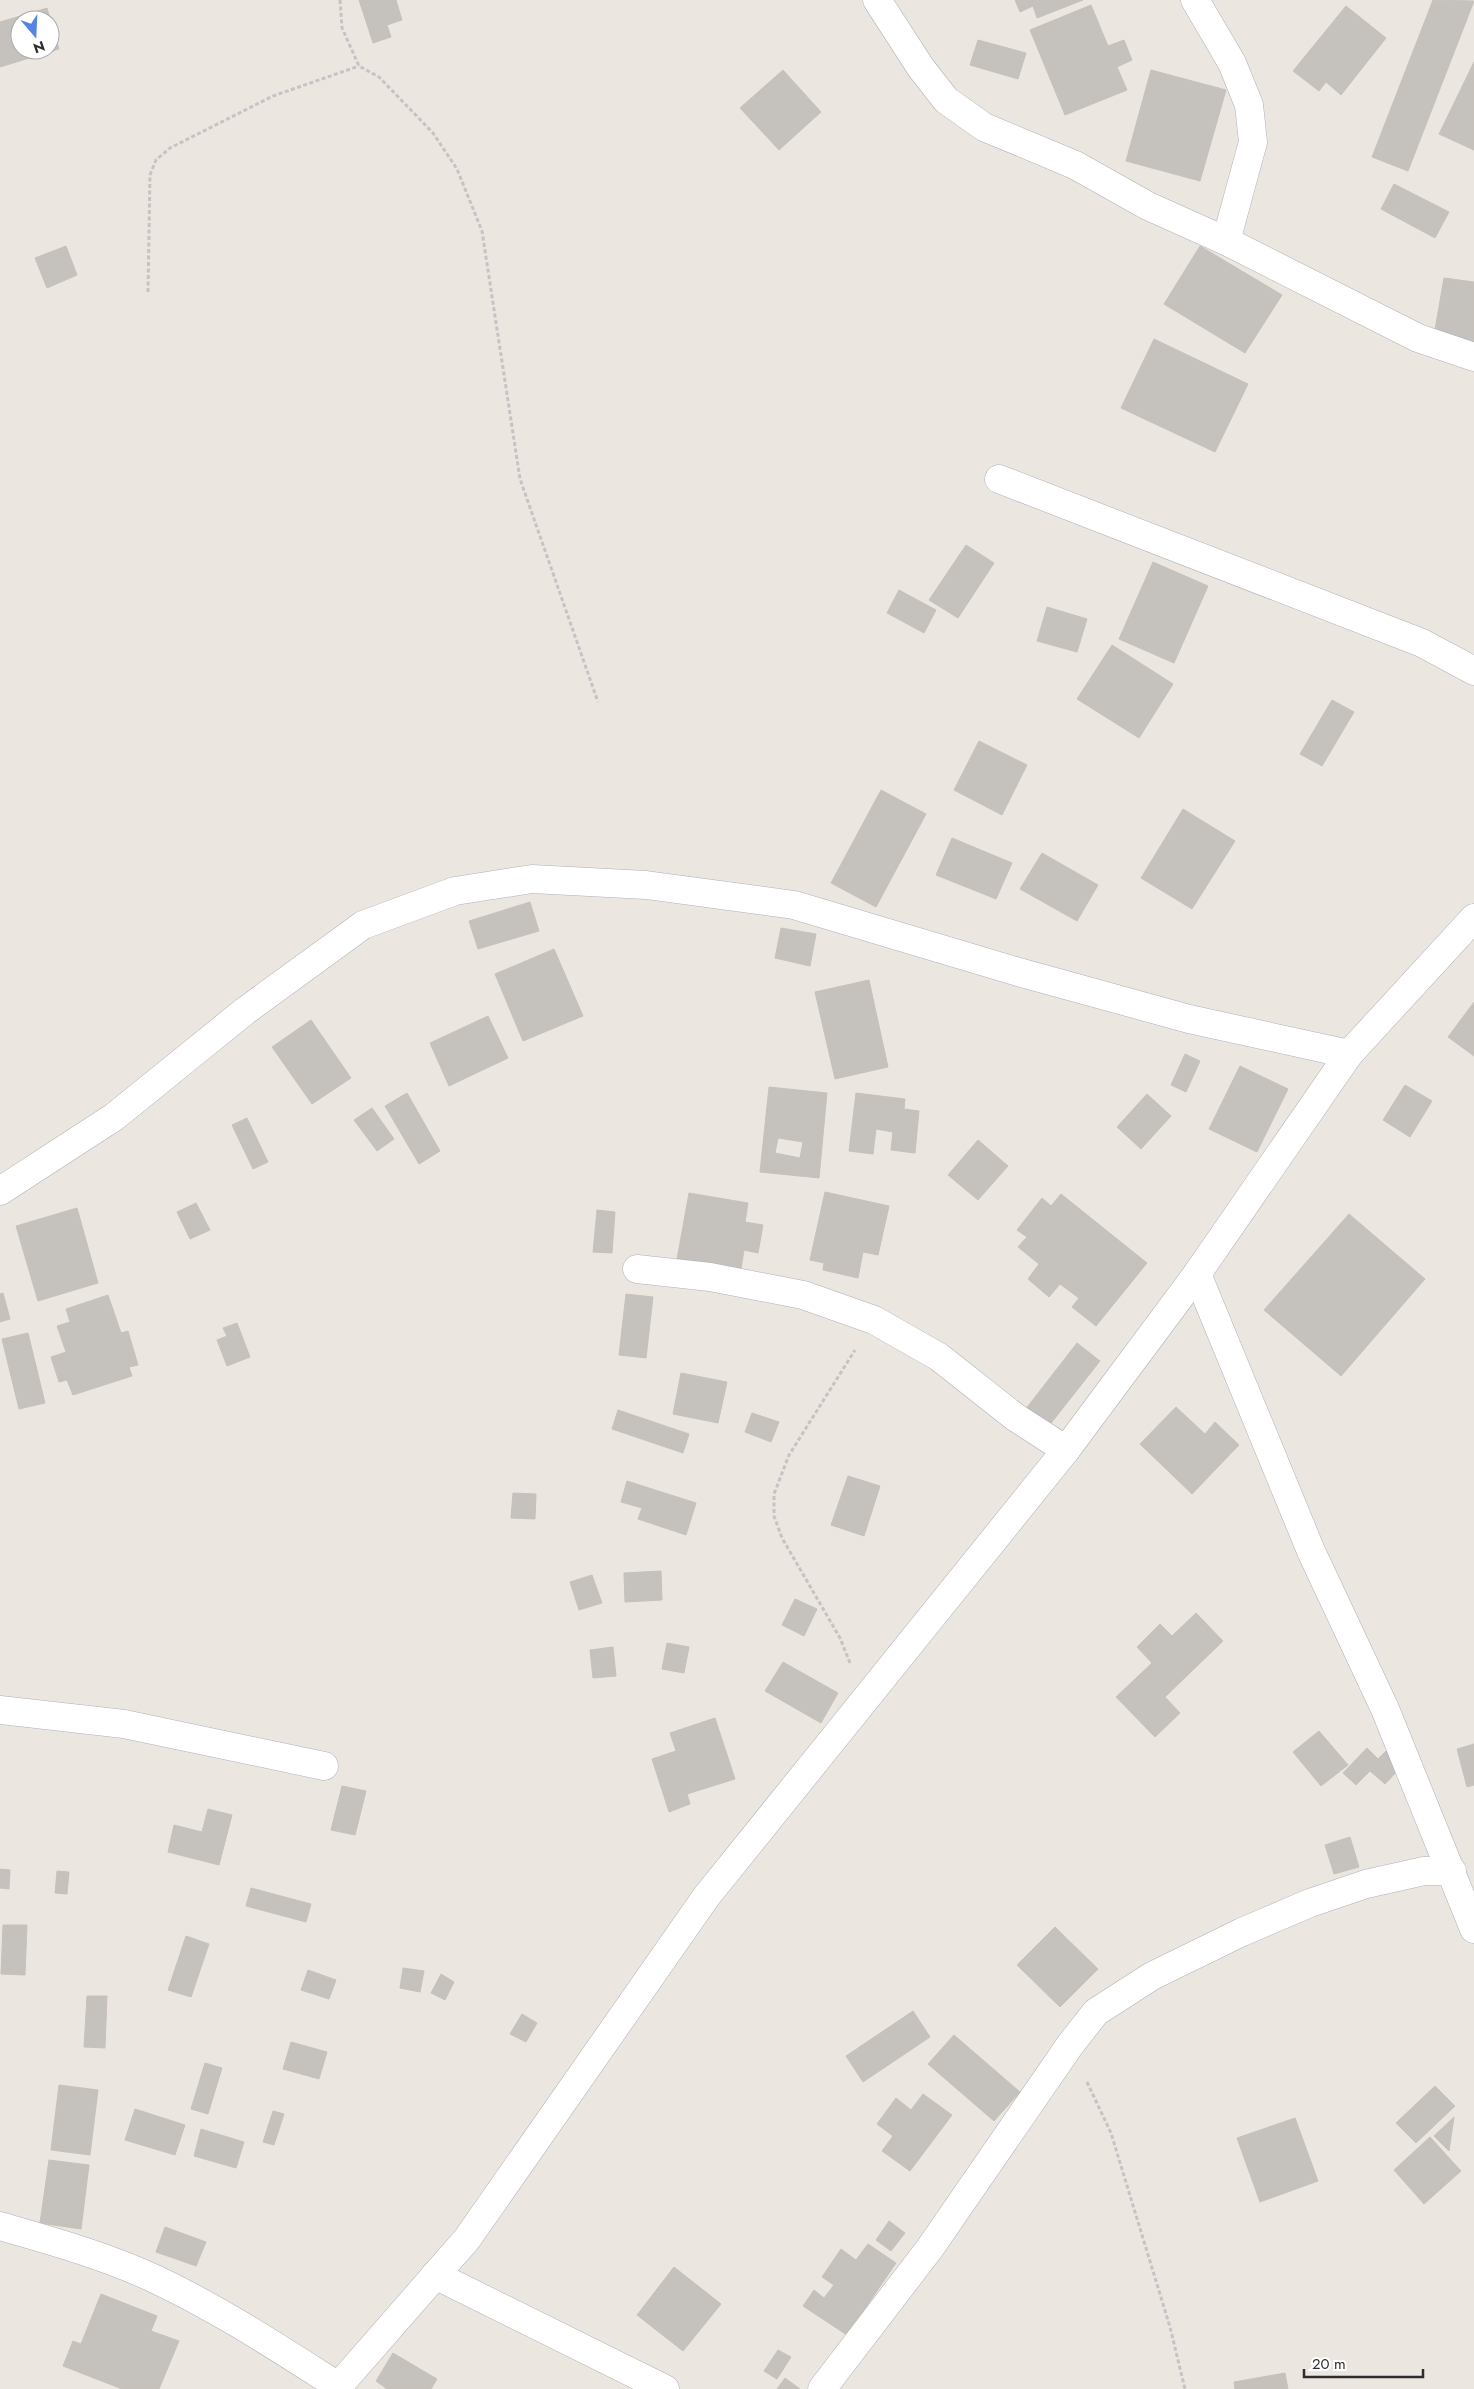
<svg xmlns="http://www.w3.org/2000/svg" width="1474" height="2389" viewBox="0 0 1474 2389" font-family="Jost,sans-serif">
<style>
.building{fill:#c5c1bc;stroke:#c8c1bb;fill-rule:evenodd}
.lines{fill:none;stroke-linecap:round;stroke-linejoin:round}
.minor-casing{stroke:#adb1b7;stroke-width:29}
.path{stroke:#c4c4c4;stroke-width:3;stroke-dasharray:4 2.5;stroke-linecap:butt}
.minor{stroke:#fff;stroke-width:28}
</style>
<rect width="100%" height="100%" fill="#ece6e1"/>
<g class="building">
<polygon points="359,0 396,0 402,20 387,25 391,37 373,43"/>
<polygon points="1015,0 1083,0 1037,18 1033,6 1020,12"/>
<polygon points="1433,0 1474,1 1408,171 1372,157"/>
<polygon points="1091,5 1108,46 1124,40 1132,60 1117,67 1127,90 1065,115 1030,30"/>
<polygon points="1346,6 1386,38 1341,95 1326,82 1319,91 1293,71"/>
<path d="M47,8L59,49L0,67V22ZM20,20H50V50H20Z"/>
<polygon points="978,40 1026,53 1018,79 970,65"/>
<polygon points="1474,62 1474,150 1439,134"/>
<polygon points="783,70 821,112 779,150 740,108"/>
<polygon points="1151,70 1226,90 1200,181 1126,161"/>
<polygon points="1394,184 1449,212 1435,238 1381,209"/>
<polygon points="66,246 77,275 47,288 35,258"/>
<polygon points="1200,246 1282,295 1245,353 1164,304"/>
<polygon points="1444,278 1474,282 1474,348 1433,341"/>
<polygon points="1154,339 1248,384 1215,452 1121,408"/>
<polygon points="966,545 994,563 958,618 929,600"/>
<polygon points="1153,562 1208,586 1174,663 1119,639"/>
<polygon points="899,590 936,610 924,633 887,613"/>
<polygon points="1047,607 1087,619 1077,652 1037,641"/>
<polygon points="1112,645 1173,684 1139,738 1077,699"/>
<polygon points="1332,700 1354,712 1322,766 1300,754"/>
<polygon points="979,741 1027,765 1002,815 954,790"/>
<polygon points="881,790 926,814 876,907 831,883"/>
<polygon points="1183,809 1235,841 1192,909 1141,878"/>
<polygon points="952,838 1012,863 996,899 936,875"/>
<polygon points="1042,853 1098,885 1077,921 1020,889"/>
<polygon points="530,902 539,931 478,949 469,921"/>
<polygon points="781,928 816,934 810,966 775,958"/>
<polygon points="554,949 583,1016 523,1041 495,974"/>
<polygon points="869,980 888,1067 835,1079 815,992"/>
<polygon points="1474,1002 1474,1056 1448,1037"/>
<polygon points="488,1016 508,1058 449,1086 430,1043"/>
<polygon points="311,1020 351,1078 312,1104 272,1047"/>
<polygon points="1185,1054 1200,1061 1186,1092 1171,1085"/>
<polygon points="1240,1066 1288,1089 1257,1152 1209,1129"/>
<polygon points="1405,1085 1432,1101 1410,1137 1383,1120"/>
<path d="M769,1087L827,1093L819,1178L760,1172ZM778,1138L803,1142L800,1158L775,1153Z"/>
<polygon points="407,1093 440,1151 419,1164 385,1106"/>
<polygon points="856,1093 905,1099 904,1109 919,1111 915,1153 891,1150 893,1132 876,1129 873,1154 849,1151"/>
<polygon points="1147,1094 1171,1116 1141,1149 1117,1127"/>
<polygon points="372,1108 394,1139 377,1151 354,1120"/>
<polygon points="247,1118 268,1162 253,1169 232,1125"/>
<polygon points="978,1140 1008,1166 978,1200 948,1175"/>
<polygon points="825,1192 889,1206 878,1255 863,1252 858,1278 823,1270 824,1263 810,1260"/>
<polygon points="689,1193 748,1203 745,1222 763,1225 758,1253 744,1250 740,1275 676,1265"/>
<polygon points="1061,1194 1147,1263 1096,1326 1072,1307 1079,1298 1060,1284 1049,1297 1028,1279 1039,1264 1018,1247 1027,1237 1017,1230 1042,1198 1051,1206"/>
<polygon points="196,1203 210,1230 190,1239 177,1212"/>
<polygon points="77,1208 98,1283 38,1301 16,1226"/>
<polygon points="597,1210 615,1212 612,1253 593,1252"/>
<polygon points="1349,1214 1425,1279 1341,1376 1264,1310"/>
<polygon points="3,1293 10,1319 0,1322 0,1294"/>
<polygon points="626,1294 653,1297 646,1358 619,1355"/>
<polygon points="108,1295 121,1333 128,1331 138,1365 129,1367 132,1376 73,1395 67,1380 59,1382 51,1357 66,1352 57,1326 70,1322 66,1309"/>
<polygon points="237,1323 250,1357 227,1366 217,1340 227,1336 223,1328"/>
<polygon points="28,1333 45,1403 19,1409 2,1339"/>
<polygon points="1077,1343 1100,1361 1048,1427 1025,1410"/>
<polygon points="681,1373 727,1382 718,1423 673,1414"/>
<polygon points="1176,1407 1205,1434 1215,1422 1239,1445 1192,1494 1140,1444"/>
<polygon points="618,1410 689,1434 683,1453 612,1429"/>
<polygon points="752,1413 779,1422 771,1442 745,1432"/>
<polygon points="848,1476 880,1486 864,1536 831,1525"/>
<polygon points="627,1481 696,1503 686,1535 638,1519 642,1508 621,1502"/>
<polygon points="513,1493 536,1494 535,1519 511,1518"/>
<polygon points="661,1571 662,1600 625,1602 624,1573"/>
<polygon points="592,1575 602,1603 579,1610 570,1582"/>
<polygon points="795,1599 817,1609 804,1636 782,1625"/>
<polygon points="1196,1613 1223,1641 1165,1697 1180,1713 1155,1737 1116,1697 1152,1663 1137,1647 1160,1624 1172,1636"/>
<polygon points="667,1643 689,1647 684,1673 662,1669"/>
<polygon points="613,1647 616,1676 593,1678 590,1650"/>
<polygon points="783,1662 838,1693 821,1723 765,1691"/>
<polygon points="715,1718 735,1779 687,1794 690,1804 669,1812 652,1759 676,1751 670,1733"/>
<polygon points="1319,1731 1348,1765 1321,1786 1293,1752"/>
<polygon points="1474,1744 1474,1785 1467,1787 1457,1749"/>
<polygon points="1367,1748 1378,1759 1386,1751 1402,1766 1385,1784 1370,1771 1356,1785 1343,1773"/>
<polygon points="342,1786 366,1791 355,1835 331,1830"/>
<polygon points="208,1809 232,1815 219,1865 168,1852 174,1825 202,1832"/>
<polygon points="1350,1837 1359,1867 1334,1874 1325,1845"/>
<polygon points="0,1869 10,1870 9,1889 0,1888"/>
<polygon points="57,1871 69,1872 67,1894 55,1893"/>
<polygon points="251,1888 311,1904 306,1922 246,1906"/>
<polygon points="3,1925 27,1925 25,1975 1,1974"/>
<polygon points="1055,1927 1098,1969 1060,2007 1017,1965"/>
<polygon points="186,1936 209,1944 191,1997 168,1990"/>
<polygon points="403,1968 424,1971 420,1992 400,1988"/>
<polygon points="308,1970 336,1980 329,1999 301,1990"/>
<polygon points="441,1974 454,1982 445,2000 431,1993"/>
<polygon points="87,1996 107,1996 105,2048 84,2047"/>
<polygon points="913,2011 930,2037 863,2082 846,2056"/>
<polygon points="522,2014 537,2023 526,2042 510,2034"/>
<polygon points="954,2035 1020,2092 994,2121 928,2064"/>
<polygon points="291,2042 327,2052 319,2079 283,2069"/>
<polygon points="205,2063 222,2068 208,2114 191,2109"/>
<polygon points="59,2085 98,2090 90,2155 51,2150"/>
<polygon points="1435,2086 1455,2106 1416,2143 1396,2123"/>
<polygon points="923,2094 952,2115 910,2171 882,2151 893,2136 877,2124 896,2098 911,2110"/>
<polygon points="135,2109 185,2125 175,2155 125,2140"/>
<polygon points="273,2111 284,2114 274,2145 263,2142"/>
<polygon points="1454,2117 1449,2151 1434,2136"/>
<polygon points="1295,2118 1318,2181 1260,2202 1237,2138"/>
<polygon points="201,2129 244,2142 236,2168 194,2156"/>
<polygon points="1430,2137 1461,2171 1424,2204 1394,2170"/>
<polygon points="49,2160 89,2165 81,2229 40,2223"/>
<polygon points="889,2221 905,2233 891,2251 876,2240"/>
<polygon points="165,2227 206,2242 196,2266 156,2252"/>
<polygon points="868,2244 896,2263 847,2335 803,2306 814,2290 824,2298 834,2285 822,2277 841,2249 856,2260"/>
<polygon points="674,2267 721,2304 683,2351 637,2315"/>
<polygon points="101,2294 157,2316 151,2331 179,2341 159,2389 122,2389 63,2366 73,2341 81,2344"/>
<polygon points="778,2350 791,2357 777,2379 764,2371"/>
<polygon points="393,2353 437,2379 431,2389 387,2389 376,2381"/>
<polygon points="1285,2373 1288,2389 1235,2389 1234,2382"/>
<polygon points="785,2378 800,2389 777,2389"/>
</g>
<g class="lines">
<defs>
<g id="minor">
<polyline points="877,0 921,68 946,100 984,127 1075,165 1148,206 1226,241 1418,338 1474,357"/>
<polyline points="1195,0 1232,63 1249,105 1253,142 1226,241"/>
<polyline points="999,479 1422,643 1474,671"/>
<polyline points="0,1191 114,1117 245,1011 363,925 455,891 532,879 646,885 794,905 1022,973 1189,1019 1349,1054"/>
<polyline points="637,1269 710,1277 803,1295 874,1320 939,1357 1015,1417 1066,1450"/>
<polyline points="1197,1274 1311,1551 1385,1709 1474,1929"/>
<polyline points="0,1710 124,1724 324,1766"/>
<path d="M0,2226C52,2241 106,2256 155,2279C219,2309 278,2348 338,2386"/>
<polyline points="435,2275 665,2389"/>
<polyline points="336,2389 467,2239 706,1897 1066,1450 1197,1274 1349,1054 1474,918"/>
<polyline points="822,2389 930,2248 1070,2045 1096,2012 1152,1976 1242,1932 1310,1903 1366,1884 1424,1871 1452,1871"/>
</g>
</defs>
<use href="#minor" class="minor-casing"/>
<g class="path">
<polyline points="340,0 342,28 359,66 379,77 433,133 457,169 482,231 520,479 598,702"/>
<polyline points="148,292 150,175 156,160 170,148 273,96 359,66"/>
<polyline points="850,1663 840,1638 782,1538 774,1516 774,1494 789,1455 855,1350"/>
<polyline points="1087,2082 1111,2133 1170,2327 1185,2389"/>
</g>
<use href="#minor" class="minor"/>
</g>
<g transform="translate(35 35) rotate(161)"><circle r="24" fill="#ffffff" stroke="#ababab"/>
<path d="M0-4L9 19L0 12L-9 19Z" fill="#5684e5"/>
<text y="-8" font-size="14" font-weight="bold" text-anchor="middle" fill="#2d2d2d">N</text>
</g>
<path d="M1304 2369v8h119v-8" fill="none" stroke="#2d2d2d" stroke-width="2.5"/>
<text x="1312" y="2369" font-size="15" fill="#2d2d2d" stroke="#ffffff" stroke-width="4" paint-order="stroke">20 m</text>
</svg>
